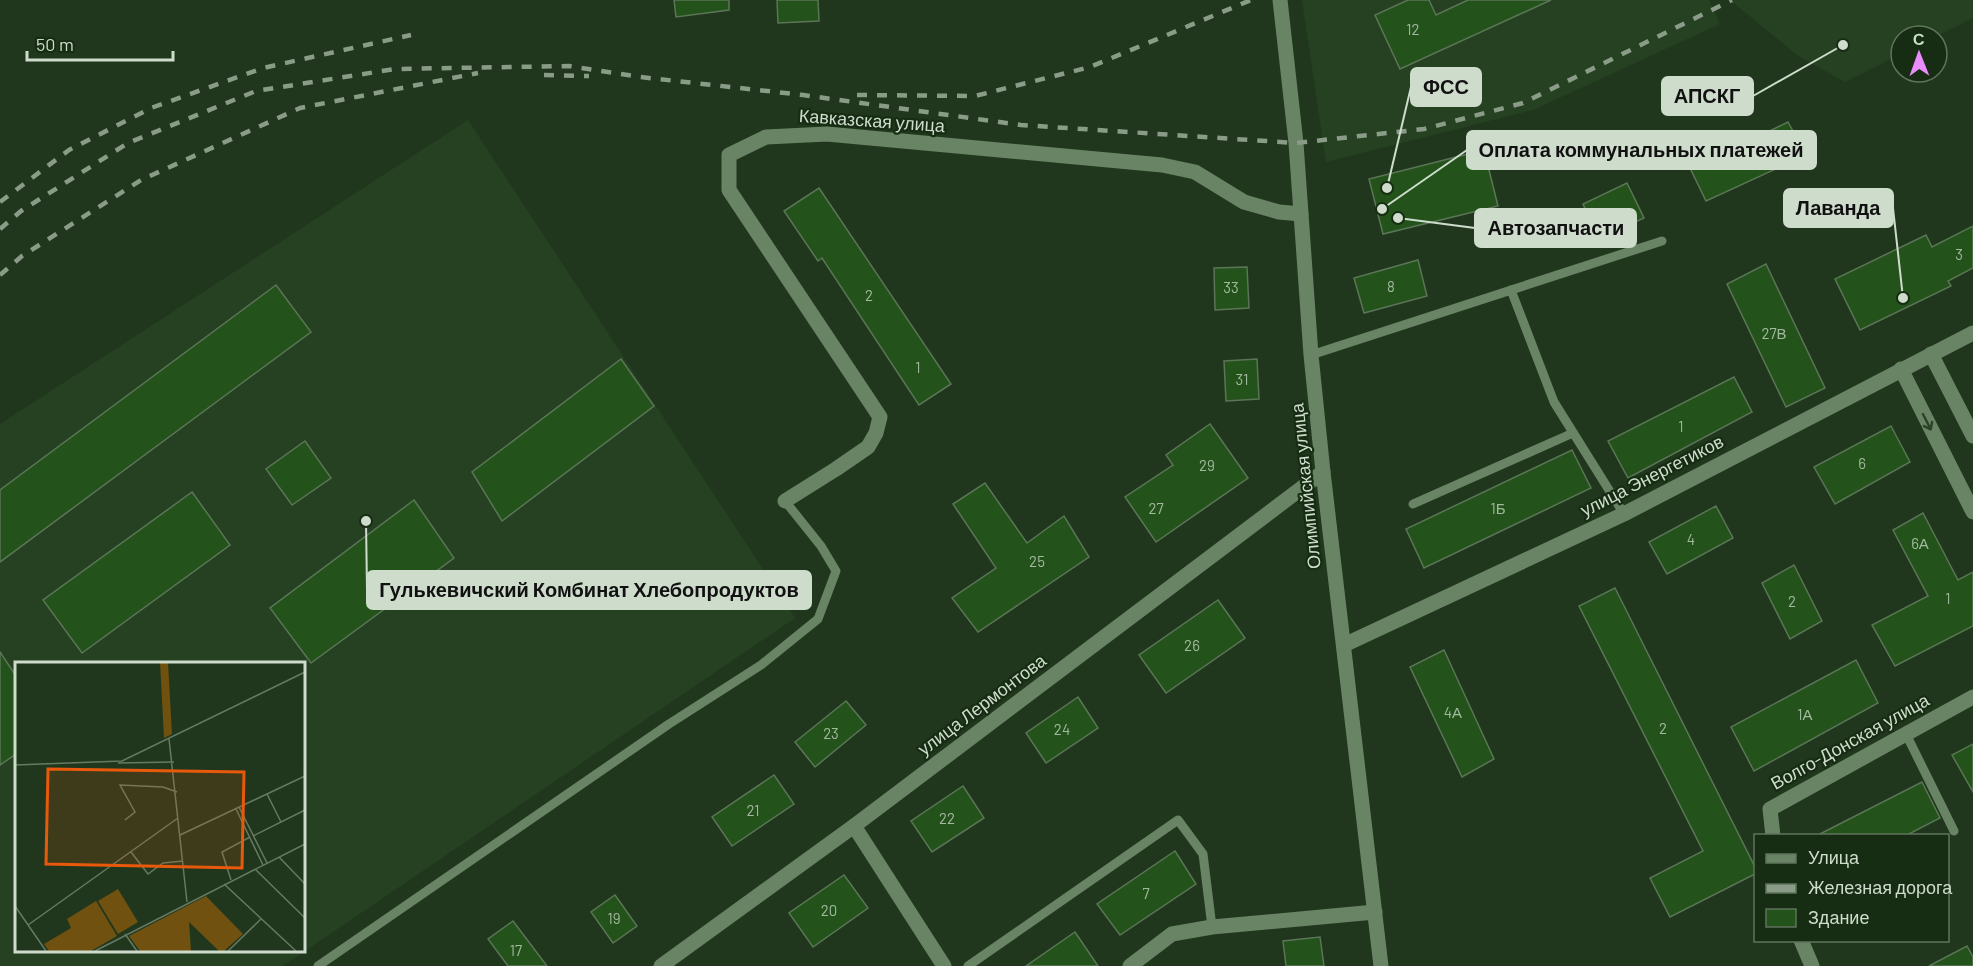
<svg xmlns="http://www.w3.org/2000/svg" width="1973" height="966" viewBox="0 0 1973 966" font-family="Barlow,sans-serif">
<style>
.built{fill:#254121;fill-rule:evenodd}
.building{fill:#23521b;stroke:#5b7557;stroke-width:1.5}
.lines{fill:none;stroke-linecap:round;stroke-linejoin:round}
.service{stroke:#698365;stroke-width:9}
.minor{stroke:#698365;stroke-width:15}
.tertiary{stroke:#698365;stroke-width:15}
.rail{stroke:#8a9c88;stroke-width:4.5;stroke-dasharray:10 10;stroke-linecap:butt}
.oneway{stroke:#2c4228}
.labels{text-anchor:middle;stroke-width:4.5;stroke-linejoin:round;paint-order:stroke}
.number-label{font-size:15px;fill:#a3baa0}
.street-label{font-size:18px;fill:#cedccc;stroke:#172d13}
.inset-road{fill:none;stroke:#667963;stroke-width:1.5}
.view{fill:#e8590c;fill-opacity:0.15;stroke:#e8590c;stroke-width:3}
.inset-edge{fill:none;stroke:#cedccc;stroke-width:3}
.leader{fill:none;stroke:#cedccc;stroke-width:2}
.callout-dot{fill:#cedccc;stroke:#172d13;stroke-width:2}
.callout{fill:#cedccc;stroke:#cedccc;stroke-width:2}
.callout-label{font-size:20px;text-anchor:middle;font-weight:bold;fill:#111}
</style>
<rect width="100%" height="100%" fill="#20371d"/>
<g class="built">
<polygon points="1302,0 1709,0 1720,24 1533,110 1326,162"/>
<polygon points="1730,0 1973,0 1973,18 1937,36 1901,36 1901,54 1845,82 1797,55"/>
<path d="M468,120L795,618L283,966H0V424ZM16,663H303V950H16Z"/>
</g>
<g class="building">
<polygon points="674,0 729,0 729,10 676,17"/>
<polygon points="777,0 818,0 819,21 778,23"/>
<polygon points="1408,0 1429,0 1436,15 1468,0 1551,0 1400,69 1375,15"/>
<polygon points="1788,122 1806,155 1706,201 1691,170"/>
<polygon points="1484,150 1498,206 1383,234 1369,179"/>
<polygon points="1627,183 1644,218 1599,239 1583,204"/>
<polygon points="819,188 951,384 919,405 822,258 818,261 784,211"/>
<polygon points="1973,226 1973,268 1948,281 1951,286 1860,330 1835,279 1926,235 1932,247"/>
<polygon points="1418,260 1427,296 1364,313 1354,278"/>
<polygon points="1766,264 1825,388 1786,407 1727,284"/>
<polygon points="1247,267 1249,308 1215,310 1214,268"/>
<polygon points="276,285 311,332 0,562 0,490"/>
<polygon points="621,359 654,406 502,521 472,472"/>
<polygon points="1257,359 1259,399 1226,401 1224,361"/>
<polygon points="1734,377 1752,412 1628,478 1608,441"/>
<polygon points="1210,424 1248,478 1156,542 1125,497 1173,465 1166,455"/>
<polygon points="1891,426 1910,462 1835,504 1814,467"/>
<polygon points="305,441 331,478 292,505 266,469"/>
<polygon points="1572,450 1591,488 1424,568 1406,529"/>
<polygon points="985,483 1027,543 1064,516 1089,557 978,632 952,598 996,568 953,504"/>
<polygon points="192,492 230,545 82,653 43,600"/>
<polygon points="414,500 454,558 311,663 270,608"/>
<polygon points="1716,506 1733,538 1667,574 1649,542"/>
<polygon points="1923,513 1958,580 1973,572 1973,626 1895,666 1872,625 1928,596 1893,530"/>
<polygon points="1794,565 1822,621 1790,639 1762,583"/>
<polygon points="1615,588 1755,867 1755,874 1670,917 1650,878 1703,851 1579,606"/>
<polygon points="1218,600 1245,638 1166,693 1139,655"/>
<polygon points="1444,650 1494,759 1462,777 1410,667"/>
<polygon points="0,652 16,676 16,754 0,765"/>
<polygon points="1856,660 1878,703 1754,771 1731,727"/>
<polygon points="1078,697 1098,728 1046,763 1026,733"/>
<polygon points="846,701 866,725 815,767 795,742"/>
<polygon points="1973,744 1973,792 1952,755"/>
<polygon points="774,775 794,804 732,846 712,817"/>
<polygon points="1922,782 1940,818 1905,836 1816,836"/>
<polygon points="963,786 984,818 932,852 911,821"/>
<polygon points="1175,851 1196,884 1120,935 1097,904"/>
<polygon points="844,875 868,908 813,947 789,913"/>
<polygon points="615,895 637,926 613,943 591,912"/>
<polygon points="513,921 547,966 508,966 488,939"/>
<polygon points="1075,932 1098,966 1026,966"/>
<polygon points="1320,937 1324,966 1286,966 1283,941"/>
<polygon points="1967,946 1973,957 1973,966 1929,966"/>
</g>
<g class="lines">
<g class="service">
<polyline points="1511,290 1554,402 1624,514"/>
<polyline points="1311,355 1662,241"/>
<polyline points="1413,504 1573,433"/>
<polyline points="1906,734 1954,831"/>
<polyline points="318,966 669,724 761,665 818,619 836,571 821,546 785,501"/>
<polyline points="968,966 1178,820 1203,854 1212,927"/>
</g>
<g class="minor">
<polyline points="1931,354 1973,436"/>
<polyline points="1901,369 1973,512"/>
<polyline points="785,501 836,469 868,447 876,433 880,417 729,190 729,155 766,137 827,134 1162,165 1195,172 1244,202 1279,212 1301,214"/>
<polyline points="1344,645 1624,514 1973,333"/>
<polyline points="854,826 944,966"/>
<polyline points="1773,836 1770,809 1973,697"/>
<polyline points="1801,940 1812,966"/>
<polyline points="661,966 854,826 1323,472"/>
<polyline points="1130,966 1172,934 1212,927 1375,912"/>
</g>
<polyline class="tertiary" points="1280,0 1296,143 1311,355 1323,472 1381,966"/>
<g class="rail">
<polyline points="544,75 589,76"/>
<polyline points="857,95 975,96 1090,67 1251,0"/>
<polyline points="0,202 69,150 151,108 263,68 411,35"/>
<polyline points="0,229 21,211 128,143 256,91 395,69 569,66 640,77 803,95 1021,125 1296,143 1424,129 1523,103 1732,0"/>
<polyline points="0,275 22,256 141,180 300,108 478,73"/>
</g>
</g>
<defs><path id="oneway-shaft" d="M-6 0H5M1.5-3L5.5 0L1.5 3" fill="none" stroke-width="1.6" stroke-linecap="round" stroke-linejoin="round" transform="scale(1.5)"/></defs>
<use class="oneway" href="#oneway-shaft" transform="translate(1927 422) rotate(63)"/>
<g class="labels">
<g class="number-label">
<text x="1413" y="35">12</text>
<text x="1959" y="260">3</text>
<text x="1391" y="292">8</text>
<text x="1231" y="293">33</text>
<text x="869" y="301">2</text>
<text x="1774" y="339">27В</text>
<text x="918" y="373">1</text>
<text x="1242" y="385">31</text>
<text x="1681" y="432">1</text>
<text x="1862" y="469">6</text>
<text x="1207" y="471">29</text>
<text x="1156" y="514">27</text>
<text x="1498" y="514">1Б</text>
<text x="1691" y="545">4</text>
<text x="1920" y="549">6А</text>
<text x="1037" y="567">25</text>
<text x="1948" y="604">1</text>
<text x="1792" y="607">2</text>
<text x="1192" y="651">26</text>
<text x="1453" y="718">4А</text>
<text x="1805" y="720">1А</text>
<text x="1663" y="734">2</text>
<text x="1062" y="735">24</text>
<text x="831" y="739">23</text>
<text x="753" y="816">21</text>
<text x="947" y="824">22</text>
<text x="1146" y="899">7</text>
<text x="829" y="916">20</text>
<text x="614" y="924">19</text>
<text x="516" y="956">17</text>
</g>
<g class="street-label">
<text transform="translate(872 121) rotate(4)" y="6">Кавказская улица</text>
<text transform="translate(1652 476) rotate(-27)" y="6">улица Энергетиков</text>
<text transform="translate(1306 486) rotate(-96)" y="6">Олимпийская улица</text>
<text transform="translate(982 705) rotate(-37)" y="6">улица Лермонтова</text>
<text transform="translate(1850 742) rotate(-29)" y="6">Волго-Донская улица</text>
</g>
</g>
<g transform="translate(15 662)">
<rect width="290" height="290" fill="#20371d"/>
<path d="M145,0H153L157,72L149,76ZM103,227L123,260L103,272L83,239ZM191,234L228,272L209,289H204L174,260L176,289H125L114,274ZM81,239L102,274L76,289H34L29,282L56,266L52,257Z" fill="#705110"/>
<path class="inset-road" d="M154,77L172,240M103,101L159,100M0,103L107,99L290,10M252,132L266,160M224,145L252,201M221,147L248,203M110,158L120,150L105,123L148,125L162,130M165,173L290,114M238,174L290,148M116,190L133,212L148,201L168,199M264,195L290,222M240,207L290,256M216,218L207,190L235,175M209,222L281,289M0,244L31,289M13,263L163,156M110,272L122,289M80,289L290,182M213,289L246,257"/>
<path class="view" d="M33,107L229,110L227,206L31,202Z"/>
<rect width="290" height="290" class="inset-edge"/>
</g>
<path class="leader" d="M1387 188L1411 87M1843 45L1753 96M1382 209L1467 150M1903 298L1893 208M1398 218L1475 228M366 521L367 590"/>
<g class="callout-dot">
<circle cx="1387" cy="188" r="6"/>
<circle cx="1843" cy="45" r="6"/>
<circle cx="1382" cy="209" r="6"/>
<circle cx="1903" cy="298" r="6"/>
<circle cx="1398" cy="218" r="6"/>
<circle cx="366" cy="521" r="6"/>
</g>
<g class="callout">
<rect x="1411" y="68" width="70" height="38" rx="6"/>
<rect x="1662" y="77" width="91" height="38" rx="6"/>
<rect x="1467" y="131" width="349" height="38" rx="6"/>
<rect x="1784" y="189" width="109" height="38" rx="6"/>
<rect x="1475" y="209" width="161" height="38" rx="6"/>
<rect x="367" y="571" width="444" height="38" rx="6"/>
</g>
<g class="callout-label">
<text x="1446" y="94">ФСС</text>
<text x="1707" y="103">АПСКГ</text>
<text x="1641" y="157">Оплата коммунальных платежей</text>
<text x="1838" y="215">Лаванда</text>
<text x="1556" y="235">Автозапчасти</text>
<text x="589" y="597">Гулькевичский Комбинат Хлебопродуктов</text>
</g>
<rect x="1754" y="834" width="195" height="108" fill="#172d13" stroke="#60735d" stroke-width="1.5"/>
<rect x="1766" y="854" width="30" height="9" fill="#698365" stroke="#60735d" stroke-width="1.5"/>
<text x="1808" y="864" font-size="18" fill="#cedccc">Улица</text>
<rect x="1766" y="884" width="30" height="9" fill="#8a9c88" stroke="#60735d" stroke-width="1.5"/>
<text x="1808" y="894" font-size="18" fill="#cedccc">Железная дорога</text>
<rect x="1766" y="909" width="30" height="18" fill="#23521b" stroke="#60735d" stroke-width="1.5"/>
<text x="1808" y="924" font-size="18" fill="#cedccc">Здание</text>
<g transform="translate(1919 54) rotate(359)"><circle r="28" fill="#172d13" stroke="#60735d" stroke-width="1.5"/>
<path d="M0-4.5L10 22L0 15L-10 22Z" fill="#ea8dfc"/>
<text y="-9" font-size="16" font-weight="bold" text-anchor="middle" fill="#cedccc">С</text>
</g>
<path d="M27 51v9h146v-9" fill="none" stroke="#cedccc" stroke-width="3"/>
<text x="36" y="51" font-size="18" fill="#cedccc" stroke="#172d13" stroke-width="4.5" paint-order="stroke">50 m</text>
</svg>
